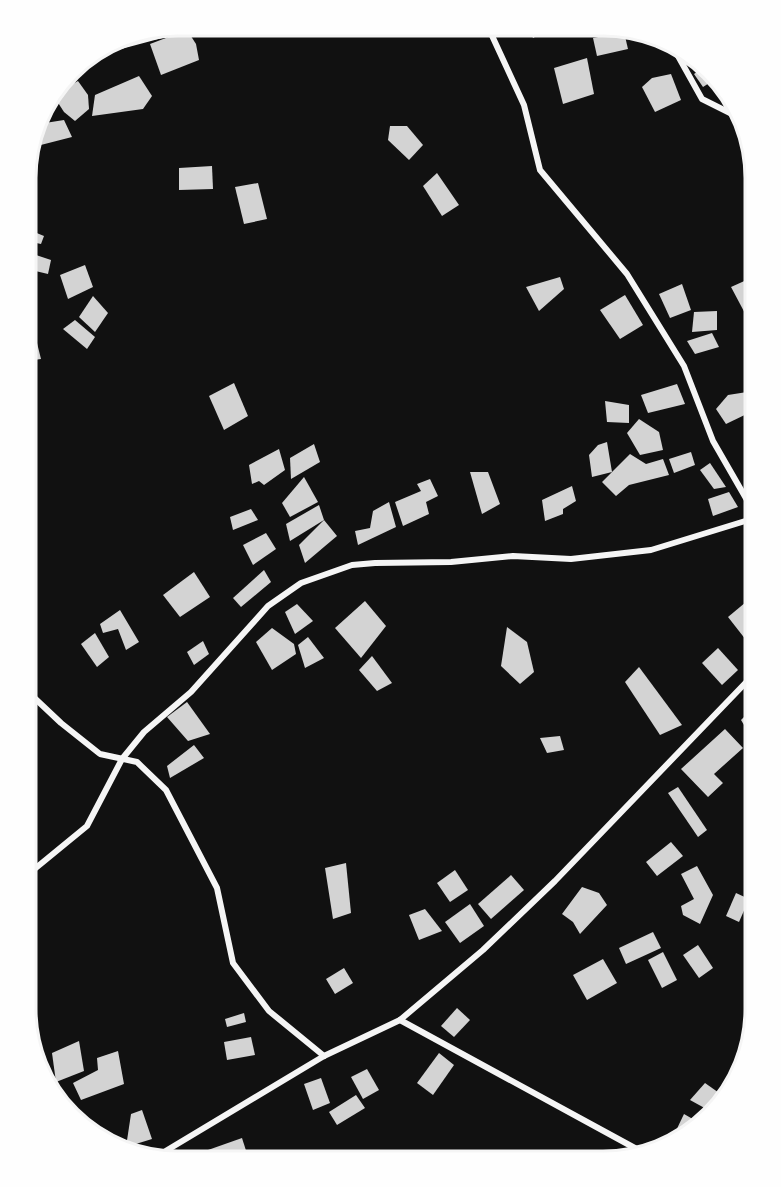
<svg xmlns="http://www.w3.org/2000/svg" width="781" height="1187" viewBox="0 0 781 1187" font-family="'Roboto Condensed',sans-serif">
<style>
.building{fill:#d3d3d3}
.lines{fill:none;stroke-linecap:round;stroke-linejoin:round}
.minor{stroke:#f5f5f5;stroke-width:6}
.rim{fill:none;stroke:#f5f5f5;stroke-width:3}
</style>
<rect width="100%" height="100%" fill="#111"/>
<g class="building">
<polygon points="529,28 551,28 533,38"/>
<polygon points="187,30 196,44 199,60 161,75 150,44"/>
<polygon points="624,32 628,49 597,56 593,38"/>
<polygon points="587,58 594,94 563,104 554,68"/>
<polygon points="704,67 714,80 703,87 694,74"/>
<polygon points="671,74 681,100 655,112 642,87 652,78"/>
<polygon points="139,76 152,96 143,109 92,116 95,95"/>
<polygon points="78,81 88,95 89,109 75,121 64,112 53,95"/>
<polygon points="43,111 45,123 64,120 72,137 33,147 32,142"/>
<polygon points="390,126 407,126 423,145 409,160 388,140"/>
<polygon points="212,166 213,189 179,190 179,168"/>
<polygon points="437,173 459,205 442,216 423,186"/>
<polygon points="258,183 267,219 244,224 235,187"/>
<polygon points="27,229 44,236 41,244 27,241"/>
<polygon points="27,252 51,260 48,274 27,269"/>
<polygon points="85,265 93,287 68,299 60,275"/>
<polygon points="560,277 564,289 539,311 526,287"/>
<polygon points="751,278 755,287 755,315 748,319 731,287"/>
<polygon points="682,284 691,310 670,318 659,294"/>
<polygon points="625,295 643,325 620,339 600,310"/>
<polygon points="93,296 108,313 95,332 79,317"/>
<polygon points="27,299 29,299 32,332 27,332"/>
<polygon points="717,311 717,330 692,332 694,312"/>
<polygon points="75,320 95,337 87,349 63,329"/>
<polygon points="712,333 719,347 695,354 687,341"/>
<polygon points="27,342 37,343 41,359 27,361"/>
<polygon points="234,383 248,416 224,430 209,396"/>
<polygon points="677,384 685,404 648,413 641,395"/>
<polygon points="747,392 755,410 726,424 716,409 728,395"/>
<polygon points="605,401 629,405 629,423 607,422"/>
<polygon points="639,419 659,432 663,450 640,455 627,433"/>
<polygon points="607,442 612,472 630,454 646,464 663,459 669,475 629,485 616,496 602,482 612,472 592,477 589,455 598,445"/>
<polygon points="314,444 320,462 291,479 290,458"/>
<polygon points="279,449 285,470 264,485 259,481 252,484 249,465"/>
<polygon points="691,452 695,465 674,473 669,459"/>
<polygon points="710,463 726,487 714,489 700,470"/>
<polygon points="470,472 488,472 500,504 482,514"/>
<polygon points="304,477 318,502 290,517 282,503"/>
<polygon points="430,479 438,496 426,502 429,514 403,526 395,502 421,491 417,484"/>
<polygon points="572,486 576,501 563,509 563,514 545,521 542,500"/>
<polygon points="729,492 738,507 713,516 708,499"/>
<polygon points="389,502 396,527 358,545 355,531 370,528 373,511"/>
<polygon points="319,505 324,520 290,541 286,524"/>
<polygon points="251,509 258,520 233,530 230,517"/>
<polygon points="324,520 337,536 305,563 299,545"/>
<polygon points="266,533 276,549 253,565 243,545"/>
<polygon points="264,570 271,582 241,607 233,598"/>
<polygon points="194,572 210,597 180,617 163,595"/>
<polygon points="365,601 386,626 361,658 335,628"/>
<polygon points="746,602 755,614 755,633 746,640 728,617"/>
<polygon points="297,604 313,621 295,634 285,612"/>
<polygon points="120,610 139,642 126,650 118,629 103,633 100,624"/>
<polygon points="507,627 527,642 534,672 520,684 501,666"/>
<polygon points="272,628 294,644 296,654 272,670 256,642"/>
<polygon points="95,633 109,657 97,667 81,644"/>
<polygon points="308,637 324,658 305,668 298,645"/>
<polygon points="203,641 209,654 194,665 187,652"/>
<polygon points="718,648 738,670 722,685 702,663"/>
<polygon points="372,656 392,683 377,691 359,670"/>
<polygon points="639,667 682,725 660,735 625,682"/>
<polygon points="187,702 210,734 188,741 167,717"/>
<polygon points="755,706 755,743 741,720"/>
<polygon points="725,729 743,748 714,774 723,783 708,797 681,769"/>
<polygon points="560,736 564,750 547,753 540,738"/>
<polygon points="194,745 204,758 170,778 167,766"/>
<polygon points="678,787 707,830 698,837 668,793"/>
<polygon points="671,842 683,856 657,876 646,862"/>
<polygon points="346,863 351,913 333,919 325,868"/>
<polygon points="697,866 713,895 700,924 683,915 681,906 694,899 681,874"/>
<polygon points="455,870 468,890 450,902 437,883"/>
<polygon points="511,875 524,890 491,919 478,904"/>
<polygon points="582,887 599,893 607,905 580,934 573,922 562,914"/>
<polygon points="736,893 749,899 739,922 726,916"/>
<polygon points="470,904 484,926 460,943 445,922"/>
<polygon points="425,909 442,931 419,940 409,915"/>
<polygon points="653,932 661,948 626,964 619,948"/>
<polygon points="698,945 713,968 699,978 683,955"/>
<polygon points="663,952 677,980 662,988 648,960"/>
<polygon points="603,959 617,983 587,1000 573,975"/>
<polygon points="344,968 353,983 335,994 326,979"/>
<polygon points="457,1008 470,1020 454,1037 441,1026"/>
<polygon points="244,1013 246,1022 227,1027 225,1019"/>
<polygon points="251,1037 255,1055 227,1060 224,1042"/>
<polygon points="79,1041 84,1071 56,1082 52,1053"/>
<polygon points="118,1051 124,1084 81,1100 73,1083 98,1070 97,1058"/>
<polygon points="439,1053 454,1065 433,1095 417,1083"/>
<polygon points="367,1069 379,1090 363,1099 351,1077"/>
<polygon points="321,1078 330,1103 313,1110 304,1084"/>
<polygon points="705,1083 722,1095 710,1111 690,1100"/>
<polygon points="356,1095 365,1108 337,1125 329,1112"/>
<polygon points="142,1110 152,1139 126,1147 131,1114"/>
<polygon points="684,1114 698,1122 675,1140 673,1137"/>
<polygon points="242,1138 249,1160 212,1160 208,1150"/>
</g>
<g class="lines">
<g class="minor">
<polyline points="488,27 524,105 540,170 627,274 684,366 713,441 755,514"/>
<polyline points="673,47 702,99 744,120"/>
<polyline points="73,69 113,48 195,26"/>
<polyline points="26,690 61,723 100,754 137,762 166,790 217,888 233,963 269,1011 324,1056"/>
<polyline points="26,876 87,826 122,759 144,732 191,692 268,606 301,583 352,565 375,563 451,562 513,556 571,559 651,550 755,518"/>
<polyline points="400,1020 644,1153"/>
<polyline points="154,1158 324,1056 400,1020 483,950 555,881 755,673"/>
</g>
</g>
<path d="M0 0H781V1187H0ZM178 36H603A142 142 0 0 1 745 178V1009A142 142 0 0 1 603 1151H178A142 142 0 0 1 36 1009V178A142 142 0 0 1 178 36Z" fill="#fefefe" fill-rule="evenodd"/>
<path class="rim" d="M178 36H603A142 142 0 0 1 745 178V1009A142 142 0 0 1 603 1151H178A142 142 0 0 1 36 1009V178A142 142 0 0 1 178 36Z"/>
</svg>
